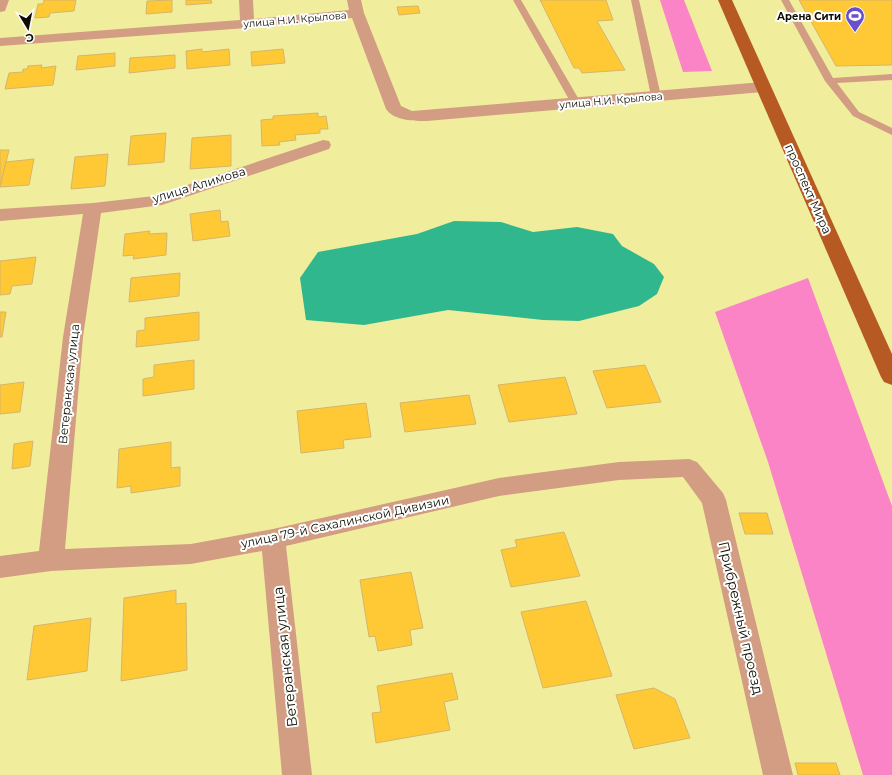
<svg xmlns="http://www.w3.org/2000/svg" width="892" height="775" viewBox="0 0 892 775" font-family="Montserrat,sans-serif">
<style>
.forest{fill:#fb84c6}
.water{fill:#31b78d}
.building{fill:#ffc936;stroke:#d5b56a}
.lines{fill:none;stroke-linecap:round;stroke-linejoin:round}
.service{fill:#d29d83;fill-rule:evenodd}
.minor{fill:#d29d83;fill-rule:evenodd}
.primary{fill:#b65922;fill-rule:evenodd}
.labels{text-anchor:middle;stroke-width:4;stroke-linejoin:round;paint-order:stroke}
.far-poi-label{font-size:10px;font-weight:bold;fill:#0e0d00;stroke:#fff;text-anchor:end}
.far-street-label{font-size:10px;fill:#0e0d00;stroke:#fff}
.street-label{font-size:12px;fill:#0e0d00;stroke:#fff}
.near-street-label{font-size:14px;fill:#0e0d00;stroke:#fff}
</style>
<rect width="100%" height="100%" fill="#f0ee9d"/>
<g class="forest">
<polygon points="660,0 684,0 712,71 683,72"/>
<polygon points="808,278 892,506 892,775 863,775 768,462 715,312"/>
</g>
<polygon class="water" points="454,221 501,222 533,232 577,227 613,234 622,246 654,264 664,277 657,294 639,306 579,321 543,320 448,310 364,325 306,320 300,278 318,252 417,234"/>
<g class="building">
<polygon points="44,0 76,0 74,11 50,13 49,17 35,18 38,4 43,4"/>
<polygon points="172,0 172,12 146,14 147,1"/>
<polygon points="186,0 211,0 212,3 186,5"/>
<polygon points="540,0 606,0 613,20 597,21 625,70 582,73 579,68 574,68"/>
<polygon points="799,0 892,0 892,65 836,66"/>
<polygon points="418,6 420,13 399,15 397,7"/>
<polygon points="202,49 202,52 229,49 230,65 187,69 186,51"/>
<polygon points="283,49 285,63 252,66 251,52"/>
<polygon points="115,53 115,66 76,70 78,56"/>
<polygon points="175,55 175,68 129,73 130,58"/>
<polygon points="42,65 41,68 56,66 53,85 5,89 9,73 23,72 23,69 27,69 28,66"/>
<polygon points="318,113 318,117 326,116 328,129 320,129 320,133 295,135 296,140 279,142 280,145 262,146 261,120 273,119 273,116"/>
<polygon points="166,133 164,162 128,165 131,136"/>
<polygon points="231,135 231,166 190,169 192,138"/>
<polygon points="0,150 9,150 0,187"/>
<polygon points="108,154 105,186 71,189 75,157"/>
<polygon points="34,159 29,185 0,187 6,162"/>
<polygon points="220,210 221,222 228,221 230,236 193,241 190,214"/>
<polygon points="150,231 149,234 167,233 166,255 133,259 134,255 123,256 125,234"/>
<polygon points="36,257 32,284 12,286 10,294 0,295 0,261"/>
<polygon points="180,273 179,296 129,302 131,278"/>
<polygon points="0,312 6,312 2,337 0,337"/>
<polygon points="199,312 199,340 136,347 137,331 145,330 145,318"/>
<polygon points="194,360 194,389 143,396 143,379 154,377 154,365"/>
<polygon points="645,365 661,402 607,408 593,371"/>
<polygon points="565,377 577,414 509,422 498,385"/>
<polygon points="24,382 20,412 0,414 0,385"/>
<polygon points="469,395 476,424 405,432 400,403"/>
<polygon points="366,403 371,437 343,440 344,448 301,453 297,411"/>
<polygon points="33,441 30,466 12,469 14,444"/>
<polygon points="171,442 171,468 180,467 180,486 131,493 131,486 117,488 119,449"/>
<polygon points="739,513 767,513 773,534 745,534"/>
<polygon points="564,532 580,576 511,587 501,550 517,547 515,540"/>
<polygon points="411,572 423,628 410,630 412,645 378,651 375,636 369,637 360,580"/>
<polygon points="176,590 176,604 186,603 187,670 121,681 124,598"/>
<polygon points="586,601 612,676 543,688 521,612"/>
<polygon points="91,618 87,671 27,680 34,626"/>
<polygon points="452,673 458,699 444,702 450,730 376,743 372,713 381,712 377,686"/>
<polygon points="654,688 675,699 690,738 634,749 616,695"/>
<polygon points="795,763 836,763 840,775 798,775"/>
</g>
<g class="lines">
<g class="service">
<polygon points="513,0 521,0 581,103 579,105 573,105 571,103"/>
<polygon points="631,0 639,0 661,96 659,98 653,98 651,96"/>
<polygon points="781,0 789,0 833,78 892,74 892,80 837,83 859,112 892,128 892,135 853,116 825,81"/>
</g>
<g class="minor">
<polygon points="0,0 9,0 5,11 0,12"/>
<path d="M239,0H253L254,19L349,10L347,0H361L364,13L401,106L412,111L763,82L769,84L771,87L769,90L763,92L427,121C414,121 394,121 386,109L352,18L247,28L0,46V38L240,20Z"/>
<polygon points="323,140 329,141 331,145 329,149 162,205 101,213 83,337 65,549 191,544 273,529 499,478 619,462 689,459 697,462 723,493 726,500 793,775 763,775 702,503 683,477 619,480 499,496 286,546 312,775 282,775 262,551 191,564 51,571 0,578 0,556 39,551 63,337 83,214 0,221 0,209 93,203 154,196"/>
</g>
<polygon class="primary" points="718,0 732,0 892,354 892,385 884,382 881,377"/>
</g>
<defs>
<symbol id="stadium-pin" viewBox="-11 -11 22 30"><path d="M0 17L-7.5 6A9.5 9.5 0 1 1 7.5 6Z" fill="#6750ca" stroke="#fff"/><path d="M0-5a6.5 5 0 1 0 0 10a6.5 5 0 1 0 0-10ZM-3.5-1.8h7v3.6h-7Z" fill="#fff"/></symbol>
</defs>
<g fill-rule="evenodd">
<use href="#stadium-pin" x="844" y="5" width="22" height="30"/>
</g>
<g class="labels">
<g class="far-poi-label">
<text x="841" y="20">Арена Сити</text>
</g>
<g class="far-street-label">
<text transform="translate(295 19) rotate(-5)" y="4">улица Н.И. Крылова</text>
<text transform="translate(611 100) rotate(-5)" y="4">улица Н.И. Крылова</text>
</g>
<g class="street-label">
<text transform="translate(199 185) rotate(-17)" y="4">улица Алимова</text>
<text transform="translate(808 189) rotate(66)" y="4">проспект Мира</text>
<text transform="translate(69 384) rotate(-84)" y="4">Ветеранская улица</text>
<text transform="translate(345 522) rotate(-12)" y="4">улица 79-й Сахалинской Дивизии</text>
</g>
<g class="near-street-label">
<text transform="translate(741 618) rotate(77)" y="5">Прибрежный проезд</text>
<text transform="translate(285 657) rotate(-96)" y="5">Ветеранская улица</text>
</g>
</g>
<g transform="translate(28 28) rotate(170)" stroke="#ffffff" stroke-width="3" paint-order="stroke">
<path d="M0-3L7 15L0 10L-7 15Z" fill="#0e0d00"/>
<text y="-6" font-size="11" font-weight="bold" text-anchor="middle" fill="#0e0d00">С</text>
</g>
</svg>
